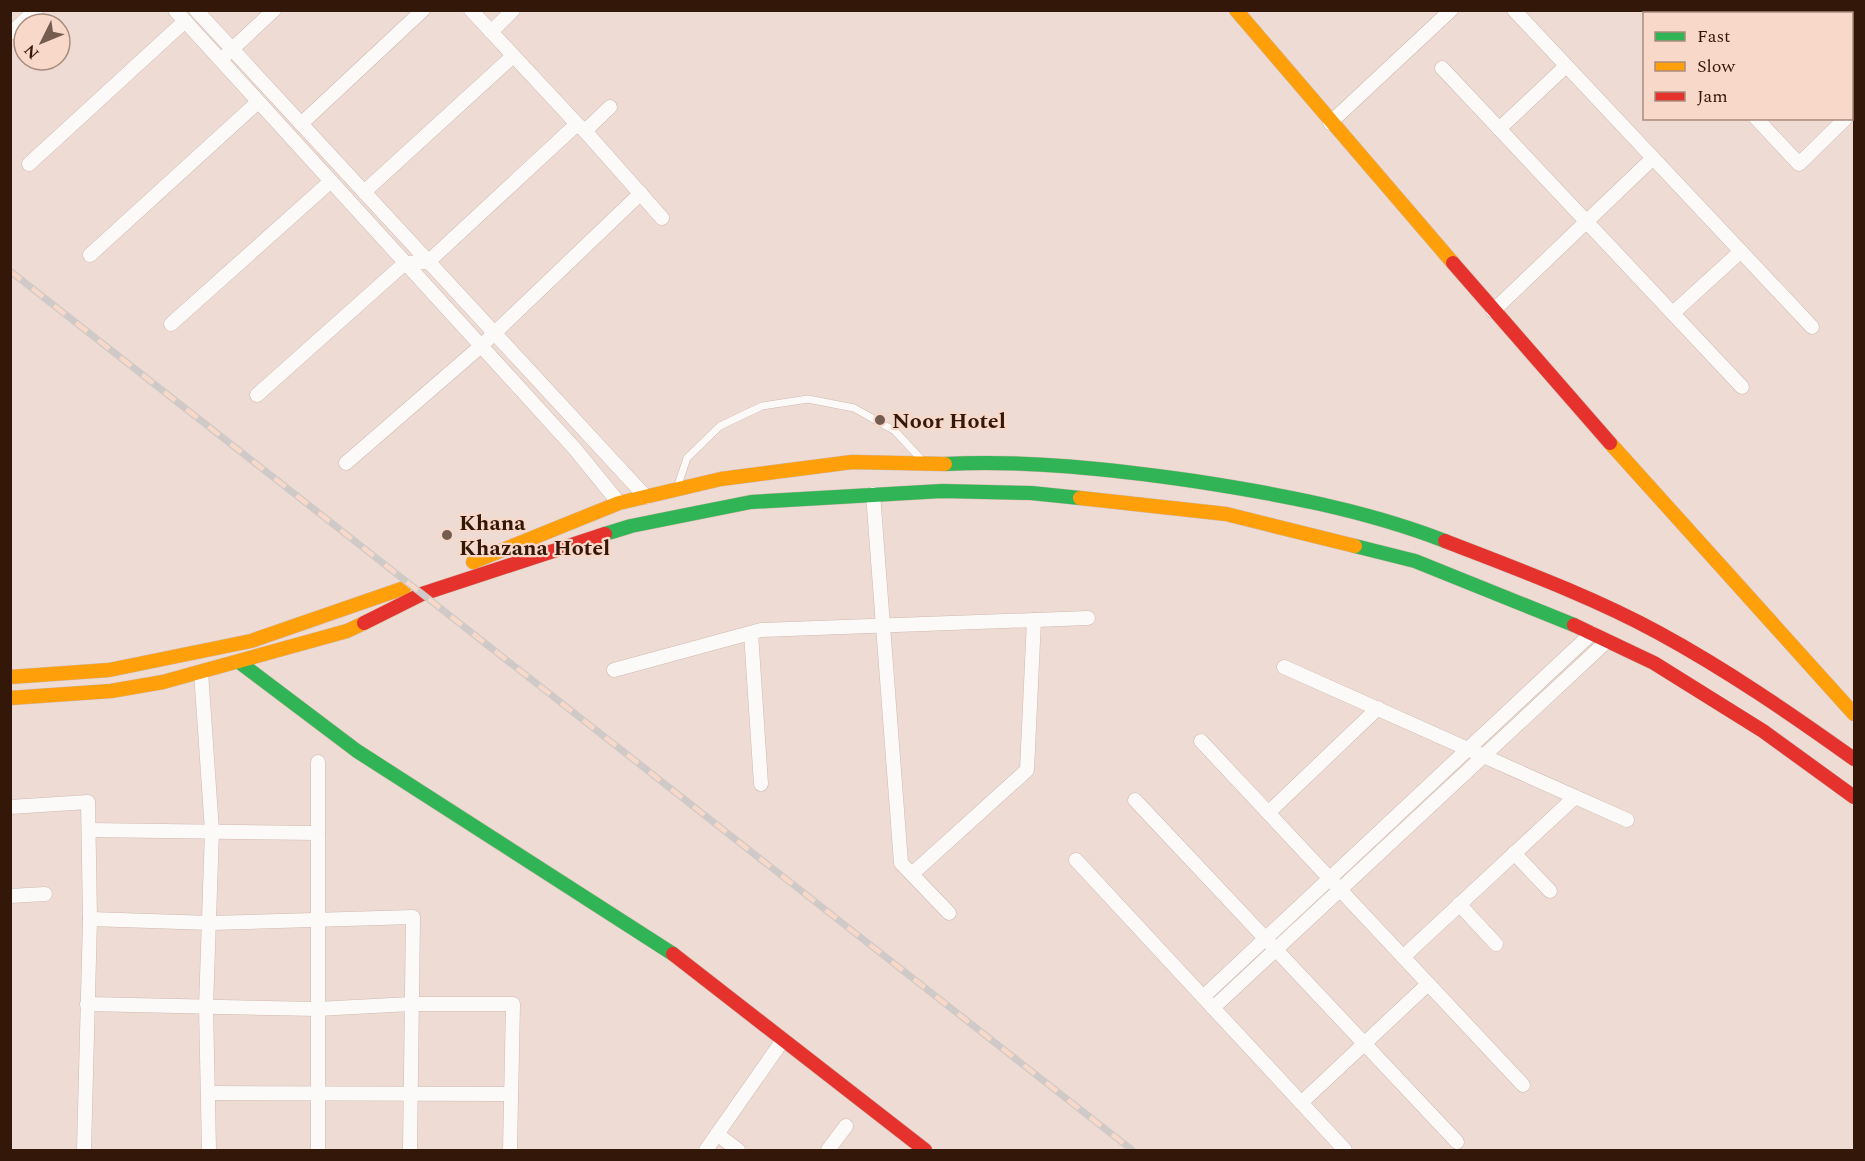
<svg xmlns="http://www.w3.org/2000/svg" width="1865" height="1161" viewBox="0 0 1865 1161" font-family="Spectral,serif">
<style>
.lines{fill:none;stroke-linecap:round;stroke-linejoin:round}
.lane-casing{stroke:#cfb9ae;stroke-width:8}
.street-casing{stroke:#cfb9ae;stroke-width:15}
.fast-casing{stroke:#cfb9ae;stroke-width:15}
.slow-casing{stroke:#cfb9ae;stroke-width:15}
.jam-casing{stroke:#cfb9ae;stroke-width:15}
.lane{stroke:#fcfaf9;stroke-width:7}
.street{stroke:#fcfaf9;stroke-width:14}
.fast{stroke:#30b455;stroke-width:14}
.slow{stroke:#ff9f0a;stroke-width:14}
.jam{stroke:#e5322d;stroke-width:14}
.rail-casing{stroke:#cfcac7;stroke-width:7}
.rail{stroke:#f8d8c9;stroke-width:4.5;stroke-dasharray:14;stroke-linecap:butt}
.poi-dot{fill:#745c4f;stroke:#f8d8c9;stroke-width:2}
.labels{text-anchor:middle;stroke-width:4.5;stroke-linejoin:round;paint-order:stroke}
.poi-label{font-size:22px;font-weight:bold;fill:#331708;stroke:#f8d8c9;text-anchor:start}
</style>
<rect width="100%" height="100%" fill="#eedcd4"/>
<g class="lines">
<defs>
<polyline id="lane" points="679,482 687,458 720,426 762,406 808,399 854,408 895,431 920,458"/>
<g id="street">
<polyline points="175,10 575,449 619,503"/>
<polyline points="196,10 646,497"/>
<polyline points="471,10 577,124"/>
<polyline points="1514,10 1812,327"/>
<polyline points="1653,10 1656,14"/>
<polyline points="1784,10 1786,14"/>
<polyline points="12,32 36,10"/>
<polyline points="491,32 513,10"/>
<polyline points="227,54 274,10"/>
<polyline points="1442,68 1742,387"/>
<polyline points="1852,83 1854,86"/>
<polyline points="1756,118 1799,164 1846,118"/>
<polyline points="1330,123 1451,10"/>
<polyline points="301,124 423,10"/>
<polyline points="1499,129 1566,66"/>
<polyline points="585,131 662,218"/>
<polyline points="29,164 185,21"/>
<polyline points="364,192 513,56"/>
<polyline points="90,255 258,102"/>
<polyline points="1493,311 1653,158"/>
<polyline points="1673,313 1741,251"/>
<polyline points="171,324 331,181"/>
<polyline points="257,395 405,263 428,262 577,124 585,131 610,107"/>
<polyline points="346,463 481,346 641,193"/>
<polyline points="873,494 901,863 949,913"/>
<polyline points="751,633 761,784"/>
<polyline points="1284,667 1627,820"/>
<polyline points="614,670 761,630 1088,618"/>
<polyline points="201,672 212,831 206,1007 209,1150"/>
<polyline points="1201,741 1523,1085"/>
<polyline points="1135,800 1457,1142"/>
<polyline points="10,807 88,802 90,919 84,1150"/>
<polyline points="1268,813 1378,708"/>
<polyline points="89,830 318,833"/>
<polyline points="1514,853 1550,891"/>
<polyline points="1076,860 1345,1150"/>
<polyline points="912,874 1027,770 1034,620"/>
<polyline points="10,896 45,894"/>
<polyline points="1459,904 1496,944"/>
<polyline points="90,919 211,923 413,917 410,1150"/>
<polyline points="1403,957 1575,797"/>
<polyline points="1203,997 1592,633"/>
<polyline points="87,1004 317,1009 411,1004 513,1004 510,1150"/>
<polyline points="1213,1008 1607,641"/>
<polyline points="208,1093 511,1094"/>
<polyline points="1301,1103 1428,984"/>
<polyline points="717,1134 738,1150"/>
<polyline points="318,1150 318,762"/>
<polyline points="706,1150 783,1040"/>
<polyline points="828,1150 846,1126"/>
</g>
<g id="fast">
<path d="M945,464C1028,460 1111,469 1194,481C1279,494 1365,510 1445,541"/>
<polyline points="605,534 631,526 751,502 942,491 1031,493 1080,498"/>
<polyline points="1355,546 1415,561 1574,625"/>
<polyline points="239,662 357,751 673,954"/>
</g>
<g id="slow">
<polyline points="1236,10 1453,263"/>
<polyline points="1610,443 1854,714"/>
<polyline points="1080,498 1226,514 1355,546"/>
<polyline points="473,562 619,503 721,479 852,462 945,464"/>
<polyline points="10,677 109,670 251,641 404,588"/>
<polyline points="10,698 111,691 163,682 347,631 364,623"/>
</g>
<g id="jam">
<polyline points="1453,263 1610,443"/>
<path d="M1445,541C1517,569 1591,596 1659,633C1727,670 1791,714 1854,759"/>
<polyline points="364,623 422,594 605,534"/>
<polyline points="1574,625 1654,663 1763,731 1854,797"/>
<polyline points="673,954 925,1150"/>
</g>
</defs>
<use href="#lane" class="lane-casing"/>
<use href="#street" class="street-casing"/>
<use href="#fast" class="fast-casing"/>
<use href="#slow" class="slow-casing"/>
<use href="#jam" class="jam-casing"/>
<use href="#lane" class="lane"/>
<use href="#street" class="street"/>
<use href="#fast" class="fast"/>
<use href="#slow" class="slow"/>
<use href="#jam" class="jam"/>
<defs>
<polyline id="rail" points="10,271 1132,1150"/>
</defs>
<use href="#rail" class="rail-casing"/>
<use href="#rail" class="rail"/>
</g>
<g class="poi-dot">
<circle cx="880" cy="420" r="6"/>
<circle cx="447" cy="535" r="6"/>
</g>
<g class="labels">
<g class="poi-label">
<text x="892" y="428">Noor Hotel</text>
<text x="459" y="530">Khana<tspan x="459" dy="25">Khazana Hotel</tspan></text>
</g>
</g>
<rect width="1865" height="1161" fill="none" stroke="#331708" stroke-width="24"/>
<rect x="1643" y="12" width="210" height="108" fill="#f8d8c9" stroke="#a98b7c" stroke-width="1.5"/>
<rect x="1655" y="32" width="30" height="9" fill="#30b455" stroke="#a98b7c" stroke-width="1.5"/>
<text x="1697" y="42" font-size="18" fill="#331708">Fast</text>
<rect x="1655" y="62" width="30" height="9" fill="#ff9f0a" stroke="#a98b7c" stroke-width="1.5"/>
<text x="1697" y="72" font-size="18" fill="#331708">Slow</text>
<rect x="1655" y="92" width="30" height="9" fill="#e5322d" stroke="#a98b7c" stroke-width="1.5"/>
<text x="1697" y="102" font-size="18" fill="#331708">Jam</text>
<g transform="translate(42 42) rotate(227)"><circle r="28" fill="#f8d8c9" stroke="#a98b7c" stroke-width="1.5"/>
<path d="M0-4.5L10 22L0 15L-10 22Z" fill="#745c4f"/>
<text y="-9" font-size="16" font-weight="bold" text-anchor="middle" fill="#331708">N</text>
</g>
</svg>
